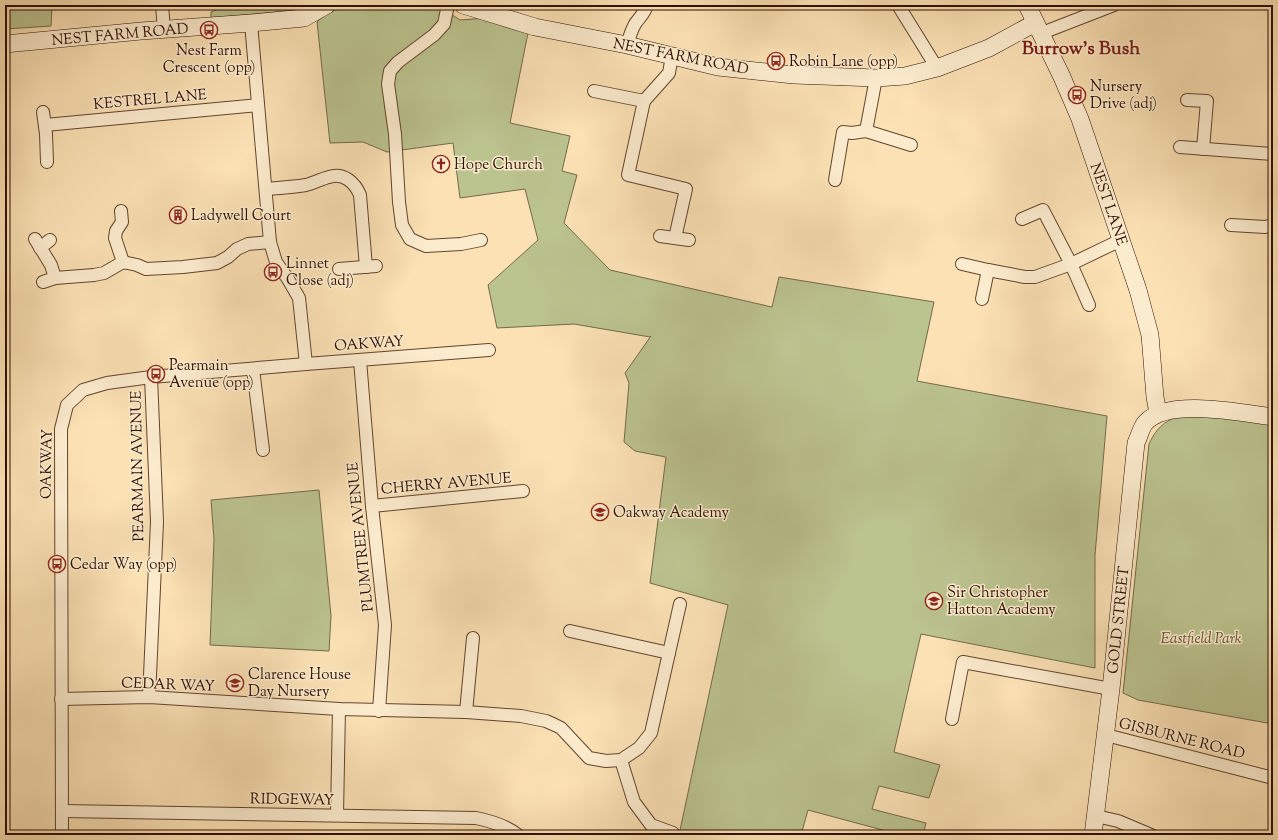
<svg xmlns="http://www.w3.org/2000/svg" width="1278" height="840" viewBox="0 0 1278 840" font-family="'Sorts Mill Goudy',serif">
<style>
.green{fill:#bbc38f;stroke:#756949}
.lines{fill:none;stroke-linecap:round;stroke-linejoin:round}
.street-casing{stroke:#62442f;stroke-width:14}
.secondary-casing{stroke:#2f0f03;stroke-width:18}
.street{stroke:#fcecce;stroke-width:12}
.secondary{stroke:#fcecce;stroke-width:17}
.labels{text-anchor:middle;stroke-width:3;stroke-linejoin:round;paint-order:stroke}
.street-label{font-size:15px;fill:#2f0f03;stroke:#fcecce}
.poi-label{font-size:15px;fill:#2f0f03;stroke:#fcecce;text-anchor:start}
.park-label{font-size:15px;font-style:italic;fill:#604e34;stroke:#fcecce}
.district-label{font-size:19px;font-weight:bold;fill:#7a1f14;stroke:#fcecce}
</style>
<rect width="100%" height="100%" fill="#fbe1b4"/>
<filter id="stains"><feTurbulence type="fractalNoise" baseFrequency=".005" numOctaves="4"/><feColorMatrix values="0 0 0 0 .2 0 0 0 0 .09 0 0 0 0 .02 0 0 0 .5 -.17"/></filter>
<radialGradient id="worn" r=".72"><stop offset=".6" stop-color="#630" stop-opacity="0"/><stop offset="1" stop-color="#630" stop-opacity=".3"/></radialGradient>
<g class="green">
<polygon points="5,5 52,5 51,26 5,29"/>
<polygon points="229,5 315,5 310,9 211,18 211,12"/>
<polygon points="336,5 437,5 460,20 487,18 528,33 510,123 570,136 562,171 577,175 564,223 610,270 772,307 779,277 934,302 917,381 1107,416 1095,555 1095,668 921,634 894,752 940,765 929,798 879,786 872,809 926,823 923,835 901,835 808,810 801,835 679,835 728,605 650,583 666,457 635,451 624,442 629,383 625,373 651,336 650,337 574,324 497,328 488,285 538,240 525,189 460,198 453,143 387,152 363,142 330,143 317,22"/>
<path d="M1184,413L1273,423V724L1138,700L1123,693L1149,444C1158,425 1165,422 1184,413Z"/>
<polygon points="319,490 331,616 329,651 210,645 214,539 211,500"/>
</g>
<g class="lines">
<defs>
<g id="street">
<polyline points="162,5 164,30"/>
<polyline points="448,5 444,24 434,35 398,62 390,71 388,84 395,134 399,202 402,225 410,239 426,246 461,244 481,240"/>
<polyline points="898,5 937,68"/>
<polyline points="251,23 270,242 276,262 288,279 299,298 306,364"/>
<polyline points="1042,33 1114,5"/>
<path d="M627,45C629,38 631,31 635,24C639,18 645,13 647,5"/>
<polyline points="672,56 669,73 644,101 628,175 686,189 675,238"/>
<polyline points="594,91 644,101"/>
<polyline points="1187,100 1207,101 1203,149"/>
<polyline points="43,112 46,134 47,162"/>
<polyline points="45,125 258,105"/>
<polyline points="866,131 876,78"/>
<polyline points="1180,147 1273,154"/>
<polyline points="835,180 843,132 852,133 866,131 911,145"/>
<path d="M266,189C279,188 293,187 306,185C314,183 321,179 329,177C344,172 355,183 360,195L366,267"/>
<polyline points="121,211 122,222 116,231 115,238 123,262"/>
<polyline points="1022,219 1043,210 1071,264 1089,305"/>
<polyline points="1231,225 1265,227 1273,225"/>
<polyline points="660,236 689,240"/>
<polyline points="35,239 51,265 55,278"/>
<polyline points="40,248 50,240"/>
<polyline points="962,264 988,270 1025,277 1035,277 1071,264 1121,240"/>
<polyline points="339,269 376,266"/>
<polyline points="43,282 55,278 94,275 104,273 123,262 137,265 146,269 183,267 217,263 228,257 237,249 248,244 270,242"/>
<polyline points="982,299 988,270"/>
<polyline points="360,360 372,506 385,625 379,711"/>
<polyline points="253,369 263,450"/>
<polyline points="372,506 523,491"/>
<polyline points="570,631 669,653"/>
<polyline points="149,697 157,522 151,377"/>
<polyline points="61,699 149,697 339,709 466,712 521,716 546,721 555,725 561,728 589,758 606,761 621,760 639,748 651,733 680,604"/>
<polyline points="466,712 473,638"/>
<polyline points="952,719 963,662 1111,689"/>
<polyline points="1106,735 1273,778"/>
<polyline points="621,760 634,802 651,825 673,833"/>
<path d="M62,811L476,818C491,821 505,825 518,835"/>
<polyline points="337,815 339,709"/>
<polyline points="1096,816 1118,821 1151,835"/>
<polyline points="62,835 61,429 67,405 83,390 107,383 151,377 306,364 489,350"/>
</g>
<g id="secondary">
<polyline points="463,5 535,27 627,45 718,67 794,75 876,78 905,76 937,68 989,48 1035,23"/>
<polyline points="1027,5 1062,77 1080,119 1138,290 1150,335 1155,397 1158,413"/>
<polyline points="5,44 141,31 251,23 304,18 327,5"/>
<path d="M1093,835L1111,689L1136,443C1139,437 1141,428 1145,423C1167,397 1242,413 1273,417"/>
</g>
</defs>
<use href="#street" class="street-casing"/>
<use href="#secondary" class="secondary-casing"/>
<use href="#street" class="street"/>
<use href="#secondary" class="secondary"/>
</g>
<defs>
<symbol id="bus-ring" viewBox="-11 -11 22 22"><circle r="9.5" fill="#fcecce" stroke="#8f2418" stroke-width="1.5"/><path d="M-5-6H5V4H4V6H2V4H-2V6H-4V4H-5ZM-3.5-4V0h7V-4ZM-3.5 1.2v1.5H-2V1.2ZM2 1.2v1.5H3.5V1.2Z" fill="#8f2418"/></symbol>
<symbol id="church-ring" viewBox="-11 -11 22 22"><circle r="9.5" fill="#fcecce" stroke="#8f2418" stroke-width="1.5"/><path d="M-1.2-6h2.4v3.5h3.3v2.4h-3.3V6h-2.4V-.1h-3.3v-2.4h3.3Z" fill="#8f2418"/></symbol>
<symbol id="building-ring" viewBox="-11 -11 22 22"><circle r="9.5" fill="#fcecce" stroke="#8f2418" stroke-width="1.5"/><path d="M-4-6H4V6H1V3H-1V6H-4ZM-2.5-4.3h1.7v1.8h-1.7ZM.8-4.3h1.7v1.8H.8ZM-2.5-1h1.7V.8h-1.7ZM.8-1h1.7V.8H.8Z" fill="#8f2418"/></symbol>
<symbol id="school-ring" viewBox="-11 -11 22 22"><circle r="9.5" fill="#fcecce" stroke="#8f2418" stroke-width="1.5"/><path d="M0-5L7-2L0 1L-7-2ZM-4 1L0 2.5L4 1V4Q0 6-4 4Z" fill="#8f2418"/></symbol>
</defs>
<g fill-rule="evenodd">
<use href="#bus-ring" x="199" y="20" width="20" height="20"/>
<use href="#bus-ring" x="766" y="51" width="20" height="20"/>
<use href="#bus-ring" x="1067" y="85" width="20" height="20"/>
<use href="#church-ring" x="431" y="154" width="20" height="20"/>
<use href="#building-ring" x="168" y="205" width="20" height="20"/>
<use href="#bus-ring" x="263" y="262" width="20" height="20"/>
<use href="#bus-ring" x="146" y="364" width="20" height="20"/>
<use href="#school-ring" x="590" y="502" width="20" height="20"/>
<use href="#bus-ring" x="47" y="554" width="20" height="20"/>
<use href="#school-ring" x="924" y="591" width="20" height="20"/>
<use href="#school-ring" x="225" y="673" width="20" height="20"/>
</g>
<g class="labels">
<g class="street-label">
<text transform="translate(120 34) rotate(-5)" y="5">NEST FARM ROAD</text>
<text transform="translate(681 56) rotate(11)" y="5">NEST FARM ROAD</text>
<text transform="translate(150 99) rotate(-5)" y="5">KESTREL LANE</text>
<text transform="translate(1109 204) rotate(71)" y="5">NEST LANE</text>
<text transform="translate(369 343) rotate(-4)" y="5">OAKWAY</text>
<text transform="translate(46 464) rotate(-89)" y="5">OAKWAY</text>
<text transform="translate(137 466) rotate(-91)" y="5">PEARMAIN AVENUE</text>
<text transform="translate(446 483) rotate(-5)" y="5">CHERRY AVENUE</text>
<text transform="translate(360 537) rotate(-96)" y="5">PLUMTREE AVENUE</text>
<text transform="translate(1118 620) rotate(-84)" y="5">GOLD STREET</text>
<text transform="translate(168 684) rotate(2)" y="5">CEDAR WAY</text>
<text transform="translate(1182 738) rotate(14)" y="5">GISBURNE ROAD</text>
<text transform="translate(292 799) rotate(1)" y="5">RIDGEWAY</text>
</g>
<g class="poi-label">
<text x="209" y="55" text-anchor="middle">Nest Farm<tspan x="209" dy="17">Crescent (opp)</tspan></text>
<text x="789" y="66">Robin Lane (opp)</text>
<text x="1090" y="91">Nursery<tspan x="1090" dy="17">Drive (adj)</tspan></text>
<text x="454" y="169">Hope Church</text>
<text x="191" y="220">Ladywell Court</text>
<text x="286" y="268">Linnet<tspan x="286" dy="17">Close (adj)</tspan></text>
<text x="169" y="370">Pearmain<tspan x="169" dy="17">Avenue (opp)</tspan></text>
<text x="613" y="517">Oakway Academy</text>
<text x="70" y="569">Cedar Way (opp)</text>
<text x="947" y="597">Sir Christopher<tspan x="947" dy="17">Hatton Academy</tspan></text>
<text x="248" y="679">Clarence House<tspan x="248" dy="17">Day Nursery</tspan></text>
</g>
<g class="park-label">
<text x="1201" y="643">Eastfield Park</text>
</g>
<g class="district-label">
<text x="1081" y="54">Burrow's Bush</text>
</g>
</g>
<rect width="1278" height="840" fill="none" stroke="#fbe1b4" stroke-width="20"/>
<rect x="6" y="6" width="1266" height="828" fill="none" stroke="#2f0f03" stroke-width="2"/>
<rect x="10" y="10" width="1258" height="820" fill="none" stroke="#2f0f03"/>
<rect width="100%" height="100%" filter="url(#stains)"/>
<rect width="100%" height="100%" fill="url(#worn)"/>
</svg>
